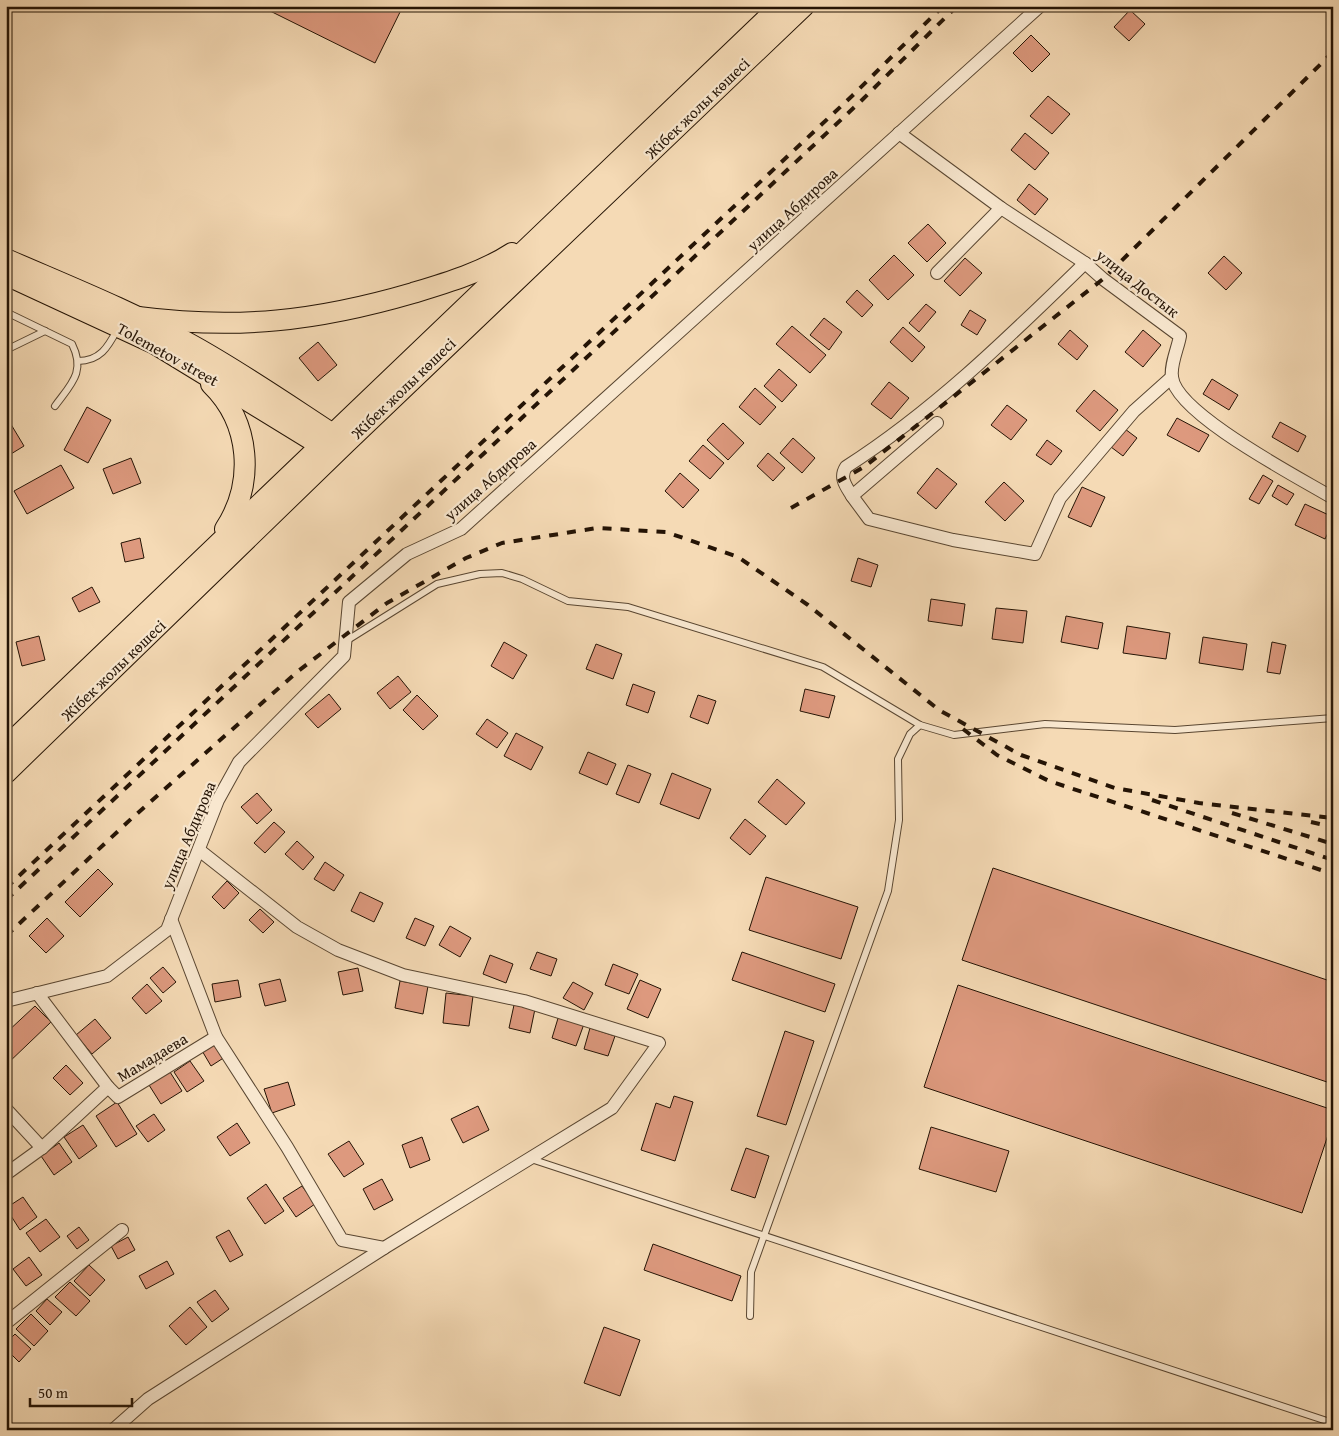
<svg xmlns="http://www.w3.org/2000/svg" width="1339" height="1436" viewBox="0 0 1339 1436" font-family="'Gentium Book Plus',serif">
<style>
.building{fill:#dd997e;stroke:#251405}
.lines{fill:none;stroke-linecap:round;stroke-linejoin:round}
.service-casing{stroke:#594631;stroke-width:8}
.minor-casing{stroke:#594631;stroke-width:14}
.primary-casing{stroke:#251405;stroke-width:22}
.service{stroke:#f8e7cf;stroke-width:6}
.minor{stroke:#f8e7cf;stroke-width:12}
.primary{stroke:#f5dab5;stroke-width:20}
.rail{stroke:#251405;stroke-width:4;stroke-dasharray:9 9;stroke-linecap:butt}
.labels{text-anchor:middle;stroke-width:4.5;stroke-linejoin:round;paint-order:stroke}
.street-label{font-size:16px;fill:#251405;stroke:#f8e7cf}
</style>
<rect width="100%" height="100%" fill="#f5dab5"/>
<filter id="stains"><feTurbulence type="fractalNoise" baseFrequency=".004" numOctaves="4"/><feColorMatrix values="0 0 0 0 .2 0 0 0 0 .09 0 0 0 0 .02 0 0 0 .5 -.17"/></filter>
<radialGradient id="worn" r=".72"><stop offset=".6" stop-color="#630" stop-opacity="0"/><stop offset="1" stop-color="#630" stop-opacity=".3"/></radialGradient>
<g class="building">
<polygon points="260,6 403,6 375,63"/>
<polygon points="1130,10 1145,24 1129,41 1114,27"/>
<polygon points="1031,35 1050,54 1032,72 1013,53"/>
<polygon points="1048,96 1070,114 1052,134 1030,116"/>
<polygon points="1025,133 1049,153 1035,170 1011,150"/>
<polygon points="1029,184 1048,199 1035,215 1017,200"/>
<polygon points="928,224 946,243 927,262 908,243"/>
<polygon points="894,255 914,275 888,300 869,280"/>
<polygon points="1224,256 1242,273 1226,290 1208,273"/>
<polygon points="965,258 982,273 960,296 944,281"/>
<polygon points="857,290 873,305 862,317 846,302"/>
<polygon points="926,304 936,312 919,332 909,323"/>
<polygon points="970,310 986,320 977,335 961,325"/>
<polygon points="824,318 842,332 829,350 810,335"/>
<polygon points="792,326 826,355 810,373 776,344"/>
<polygon points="903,327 925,347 912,362 890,342"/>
<polygon points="1070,330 1088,346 1077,360 1058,344"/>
<polygon points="1143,330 1161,345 1143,367 1125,352"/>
<polygon points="318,342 337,365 318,381 299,358"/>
<polygon points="779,369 797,385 782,402 764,386"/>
<polygon points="1212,379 1238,395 1229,410 1203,394"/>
<polygon points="889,382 909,398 891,419 871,404"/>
<polygon points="755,388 776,407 760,425 739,407"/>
<polygon points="1094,390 1118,410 1100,431 1076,411"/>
<polygon points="1007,405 1027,420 1011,440 991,425"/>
<polygon points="87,407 111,420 88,463 64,450"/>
<polygon points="6,416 24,446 6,457"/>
<polygon points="1177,418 1209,435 1199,452 1167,435"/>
<polygon points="1280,422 1306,436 1298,452 1272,437"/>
<polygon points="723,423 744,443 728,460 707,440"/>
<polygon points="1125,429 1137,438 1123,456 1111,447"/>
<polygon points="793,438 815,458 802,473 780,453"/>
<polygon points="1047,440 1062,451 1051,465 1036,455"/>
<polygon points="703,445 724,463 710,479 689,461"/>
<polygon points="768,453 785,468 773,481 757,466"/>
<polygon points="131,458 141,483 113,494 103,469"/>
<polygon points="61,465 74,488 27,514 14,491"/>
<polygon points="937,468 957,484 936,509 917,493"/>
<polygon points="680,473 699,490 683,508 665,491"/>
<polygon points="1263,475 1273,481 1259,504 1249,499"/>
<polygon points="1004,482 1024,501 1005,521 985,502"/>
<polygon points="1278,485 1294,494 1287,505 1272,496"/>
<polygon points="1082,487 1105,497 1091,527 1068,517"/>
<polygon points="1305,504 1333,517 1333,523 1325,539 1295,525"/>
<polygon points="140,538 144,558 125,562 121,543"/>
<polygon points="858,558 878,565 871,587 851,581"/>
<polygon points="92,587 100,602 79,612 72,598"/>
<polygon points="931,599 965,604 962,626 928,621"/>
<polygon points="996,608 1027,611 1023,643 992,639"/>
<polygon points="1066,616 1103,623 1098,649 1061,642"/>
<polygon points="1127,626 1170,633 1166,659 1123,653"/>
<polygon points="39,636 45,660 22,666 16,642"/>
<polygon points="1203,637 1247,644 1243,670 1199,663"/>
<polygon points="504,642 527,655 513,679 491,666"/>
<polygon points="1272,642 1286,645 1280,674 1267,672"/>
<polygon points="596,644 622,654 613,679 586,669"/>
<polygon points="398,676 411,692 390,709 377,693"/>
<polygon points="633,684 655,692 648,713 626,705"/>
<polygon points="805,689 835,696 829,718 800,711"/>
<polygon points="329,694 341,709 318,728 305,714"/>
<polygon points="417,695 438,716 423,730 403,710"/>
<polygon points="698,695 716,701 708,724 690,717"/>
<polygon points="487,719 508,733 497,748 476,734"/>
<polygon points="516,733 543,747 531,770 504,756"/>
<polygon points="588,752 616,764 607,785 579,773"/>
<polygon points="628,765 651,774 639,803 616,794"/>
<polygon points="672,773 711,789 699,819 660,804"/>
<polygon points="777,779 805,803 786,825 758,802"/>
<polygon points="257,793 272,810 257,824 241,807"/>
<polygon points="745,819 766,836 750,855 730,838"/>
<polygon points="274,822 285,832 265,853 254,843"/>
<polygon points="297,841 314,857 303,870 285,854"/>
<polygon points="325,862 344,875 334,891 314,879"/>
<polygon points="993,868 1333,982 1333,1084 962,960"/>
<polygon points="98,869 113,884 80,917 65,902"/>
<polygon points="766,877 858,907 841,959 749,930"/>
<polygon points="227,881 239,893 224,909 212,897"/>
<polygon points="360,892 383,903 374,922 351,911"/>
<polygon points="260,909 274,922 263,933 249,920"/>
<polygon points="47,918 64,936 46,953 29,936"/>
<polygon points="415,918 434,926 425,946 406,938"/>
<polygon points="450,926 471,938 460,957 439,945"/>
<polygon points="537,952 557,959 551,976 530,969"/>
<polygon points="742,952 835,984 825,1012 732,980"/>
<polygon points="490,955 513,964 506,983 483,974"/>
<polygon points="613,964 638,974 629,994 605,985"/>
<polygon points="163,967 176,982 163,993 150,978"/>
<polygon points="358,968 363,991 343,995 338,972"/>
<polygon points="280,979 286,1001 265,1006 259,984"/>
<polygon points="238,980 241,997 215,1002 212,984"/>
<polygon points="640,980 661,989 648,1018 627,1009"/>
<polygon points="400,981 428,986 423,1014 395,1008"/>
<polygon points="573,982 593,993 584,1010 563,998"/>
<polygon points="147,984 162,1001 146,1014 132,998"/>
<polygon points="958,985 1333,1110 1333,1120 1302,1213 924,1087"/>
<polygon points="446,993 473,996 469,1026 443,1023"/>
<polygon points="514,1005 535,1009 530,1033 509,1028"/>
<polygon points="35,1006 51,1022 6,1065 6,1033"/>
<polygon points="559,1015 584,1024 576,1046 552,1038"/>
<polygon points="95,1019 111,1038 92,1054 76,1035"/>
<polygon points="590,1028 615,1036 608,1056 584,1049"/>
<polygon points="785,1031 814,1041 786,1125 757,1116"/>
<polygon points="216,1041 225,1057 211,1066 201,1049"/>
<polygon points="190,1061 204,1081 187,1092 174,1072"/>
<polygon points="66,1065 83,1083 70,1095 53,1078"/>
<polygon points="170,1072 182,1091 161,1104 149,1085"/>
<polygon points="288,1082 295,1105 272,1113 264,1089"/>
<polygon points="674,1096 693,1102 675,1161 641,1150 656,1103 670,1108"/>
<polygon points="117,1102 137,1134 116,1147 96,1116"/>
<polygon points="478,1106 489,1130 463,1143 451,1119"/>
<polygon points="154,1114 165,1130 148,1142 136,1126"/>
<polygon points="237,1123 250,1143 230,1156 217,1137"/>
<polygon points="83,1125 97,1146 79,1159 64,1137"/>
<polygon points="931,1127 1009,1151 996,1192 919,1169"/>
<polygon points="422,1137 430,1160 410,1168 402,1145"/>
<polygon points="349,1141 364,1164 344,1177 328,1154"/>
<polygon points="59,1143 72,1162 54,1175 41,1156"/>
<polygon points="746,1148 769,1156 755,1198 731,1190"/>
<polygon points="382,1179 393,1200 374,1210 363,1189"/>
<polygon points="266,1184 284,1211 265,1224 247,1198"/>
<polygon points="302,1186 315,1204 296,1217 283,1198"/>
<polygon points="23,1197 37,1217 20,1230 6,1208"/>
<polygon points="46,1219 60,1237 40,1252 26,1233"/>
<polygon points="79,1227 89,1240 77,1249 67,1236"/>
<polygon points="229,1230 243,1255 230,1262 216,1237"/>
<polygon points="128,1237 135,1250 118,1259 111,1246"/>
<polygon points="653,1244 741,1276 732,1301 644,1270"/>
<polygon points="29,1257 42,1275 26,1286 13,1269"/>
<polygon points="167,1261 174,1274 146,1289 139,1276"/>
<polygon points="89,1265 105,1280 90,1296 74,1281"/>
<polygon points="70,1282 90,1301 76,1316 55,1297"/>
<polygon points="215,1290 229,1309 212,1322 197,1302"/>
<polygon points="47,1299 62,1312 50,1325 36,1311"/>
<polygon points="190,1307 207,1327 186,1345 169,1326"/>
<polygon points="31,1314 48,1331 34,1346 16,1329"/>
<polygon points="604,1327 640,1340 620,1396 584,1383"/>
<polygon points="15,1334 31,1349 19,1362 6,1349 6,1343"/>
</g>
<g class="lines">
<defs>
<g id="service">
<path d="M6,312L72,344C86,372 71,384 55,406"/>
<polyline points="6,350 45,331"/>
<path d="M78,361C100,361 108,347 117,330"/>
<polyline points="346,641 437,584 480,574 502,573 522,579 568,601 628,607 823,667 920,725 954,735 1045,724 1175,730 1333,718"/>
<polyline points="531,1159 1333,1423"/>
<polyline points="750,1316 751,1272 888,891 899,820 898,759 910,734 920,725"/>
</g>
<g id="minor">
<path d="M899,133L1001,208L1085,263L1103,279L1180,336C1178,348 1170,365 1172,377C1176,414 1300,478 1333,498"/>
<polyline points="937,273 1001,208"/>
<polyline points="937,423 852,496 869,519 953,540 1035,554 1060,498 1134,411 1172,377"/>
<path d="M852,496C846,486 839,478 846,467C935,410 1010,336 1085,263"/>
<polyline points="171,919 216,1037 287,1147 342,1240 384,1248 612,1108 659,1043 524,1001 403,975 338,950 297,927 199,850"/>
<polyline points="37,993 108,1087 42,1148"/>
<polyline points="6,1001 107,976 167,930 218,800 239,762 344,656 349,602 407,554 461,529 1040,6"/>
<polyline points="108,1087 118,1097 216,1037"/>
<polyline points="6,1109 42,1148 6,1174"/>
<polyline points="6,1323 122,1230"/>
<polyline points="113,1430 148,1399 384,1248"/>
</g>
<g id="primary">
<path d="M6,259C68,286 131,311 190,344C243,373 294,409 345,442"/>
<polyline points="6,275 155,344 333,453"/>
<path d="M138,317C238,330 317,321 413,293C446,283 483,272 512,253"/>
<path d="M211,384C251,423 255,483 225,529"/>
<polyline points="6,747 780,6"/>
<polyline points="6,773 346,443 804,6"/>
</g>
</defs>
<use href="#service" class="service-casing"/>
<use href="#minor" class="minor-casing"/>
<use href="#primary" class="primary-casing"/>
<use href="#service" class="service"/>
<use href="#minor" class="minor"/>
<use href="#primary" class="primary"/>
<g class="rail">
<polyline points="791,508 864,467 1103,279 1333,52"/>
<polyline points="963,729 997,755 1049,781 1333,874"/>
<polyline points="1152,800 1333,860"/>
<polyline points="1232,813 1333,844"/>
<polyline points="1311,822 1333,827"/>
<polyline points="6,888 852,96 943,6"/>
<polyline points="6,900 861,101 957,6"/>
<polyline points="6,936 131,819 297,672 387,603 466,558 502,543 597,528 666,532 738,557 808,605 939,710 1021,755 1115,788 1199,803 1333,818"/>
</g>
</g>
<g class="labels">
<g class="street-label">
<text transform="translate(697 108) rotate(-44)" y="6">Жібек жолы көшесі</text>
<text transform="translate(792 209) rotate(-42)" y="6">улица Абдирова</text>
<text transform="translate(1138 283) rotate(38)" y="6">улица Достык</text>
<text transform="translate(168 354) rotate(29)" y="6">Tolemetov street</text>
<text transform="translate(403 388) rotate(-44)" y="6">Жібек жолы көшесі</text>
<text transform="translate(490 479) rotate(-41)" y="6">улица Абдирова</text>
<text transform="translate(113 670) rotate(-44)" y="6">Жібек жолы көшесі</text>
<text transform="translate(188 835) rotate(-67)" y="6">улица Абдирова</text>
<text transform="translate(152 1057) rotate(-31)" y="6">Мамадаева</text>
</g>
</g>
<rect width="1339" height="1436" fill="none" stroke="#f5dab5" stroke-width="25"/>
<rect x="8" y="8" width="1324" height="1421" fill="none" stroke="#251405" stroke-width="2.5"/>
<rect x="12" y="12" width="1314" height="1411" fill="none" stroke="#251405"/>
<path d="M30 1398v8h102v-8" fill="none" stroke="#251405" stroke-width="2.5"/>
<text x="38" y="1398" font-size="15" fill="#251405" stroke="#f8e7cf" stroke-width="4" paint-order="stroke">50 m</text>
<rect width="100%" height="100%" filter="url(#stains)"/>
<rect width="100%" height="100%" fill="url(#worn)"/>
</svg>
